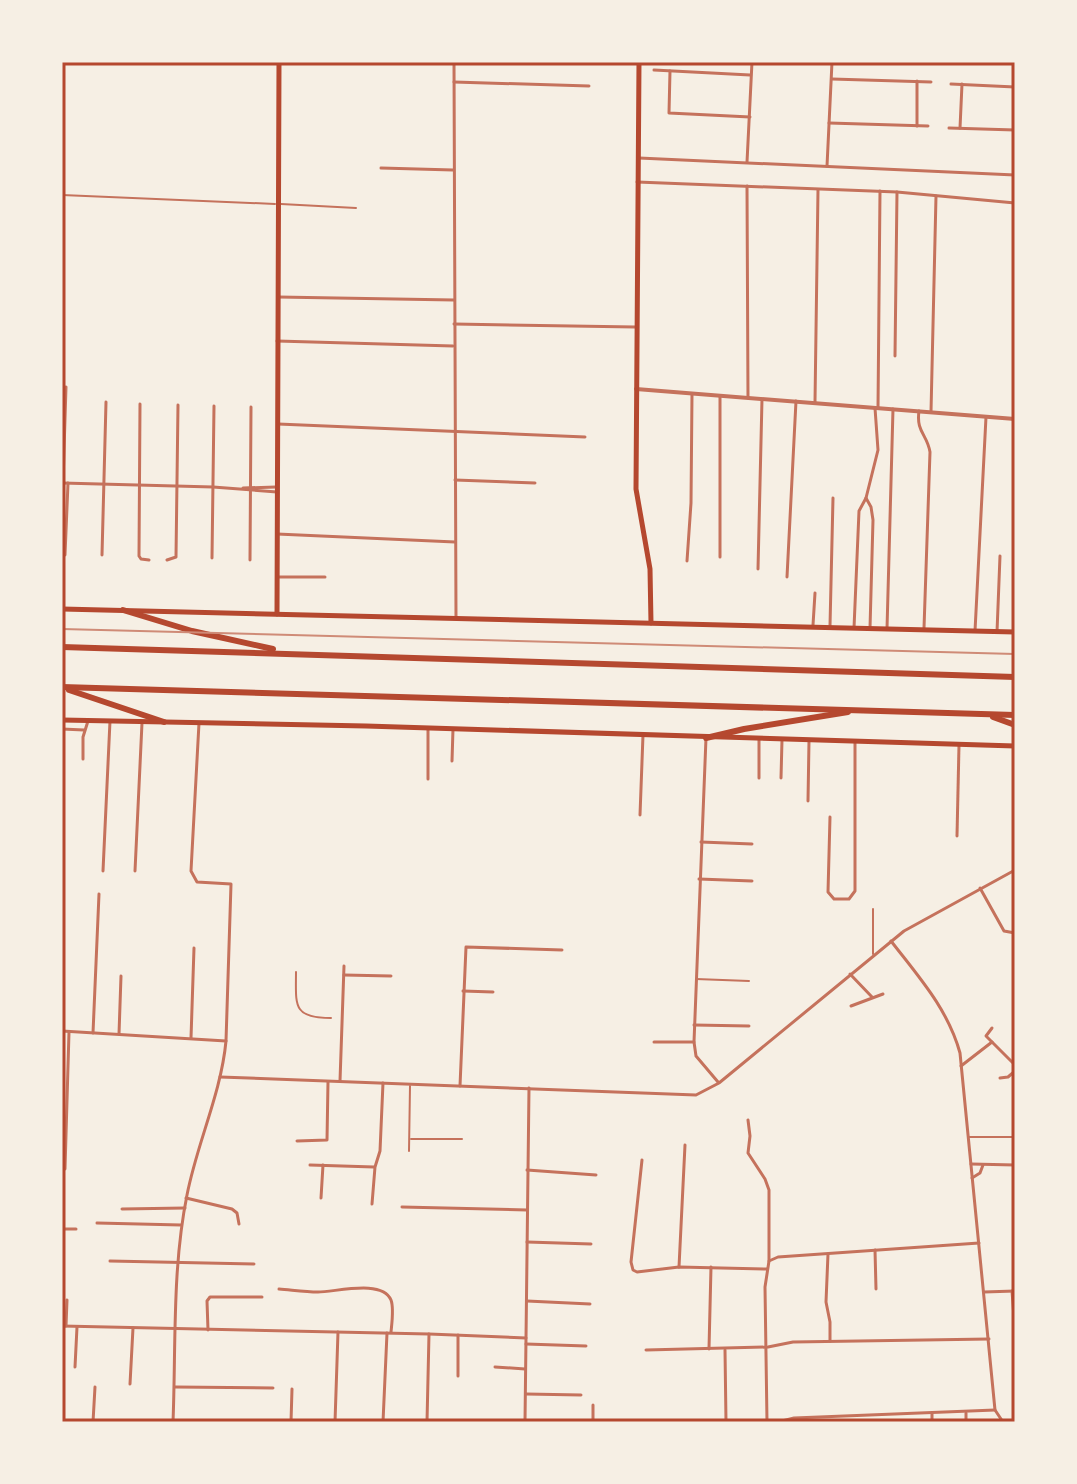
<svg xmlns="http://www.w3.org/2000/svg" width="1077" height="1484" viewBox="0 0 1077 1484" font-family="Mulish,sans-serif">
<style>
.lines{fill:none;stroke-linecap:round;stroke-linejoin:round}
.service{stroke:#c5725c;stroke-width:2}
.minor{stroke:#c5725c;stroke-width:3}
.tertiary{stroke:#c5725c;stroke-width:4}
.secondary{stroke:#b5482f;stroke-width:5}
.trunk{stroke:#b5482f;stroke-width:6}
.rail{stroke:#cf8b77;stroke-width:2}
.neatline{fill:none;stroke:#b5482f;stroke-width:3}
</style>
<rect width="100%" height="100%" fill="#f6efe4"/>
<g class="lines">
<g class="service">
<polyline points="62,195 275,204"/>
<polyline points="281,204 356,208"/>
<polyline points="873,954 873,909"/>
<path d="M296,972C296,1005 292,1018 331,1018"/>
<polyline points="696,979 749,981"/>
<polyline points="969,1137 1015,1137"/>
<polyline points="411,1139 462,1139"/>
<polyline points="409,1151 410,1086"/>
</g>
<g class="minor">
<polyline points="454,62 456,618"/>
<polyline points="654,70 750,75"/>
<polyline points="670,71 669,113 750,117"/>
<polyline points="832,79 931,82"/>
<polyline points="454,82 589,86"/>
<polyline points="951,84 1015,87"/>
<polyline points="829,123 928,126"/>
<polyline points="917,126 917,81"/>
<polyline points="949,128 1015,130"/>
<polyline points="960,128 962,84"/>
<polyline points="639,158 1015,175"/>
<polyline points="747,162 752,62"/>
<polyline points="827,166 832,62"/>
<polyline points="381,168 453,170"/>
<polyline points="637,182 897,192 1015,203"/>
<polyline points="747,186 748,398"/>
<polyline points="278,297 454,300"/>
<polyline points="454,324 635,327"/>
<polyline points="277,341 453,346"/>
<polyline points="895,356 897,192"/>
<polyline points="720,396 720,557"/>
<polyline points="815,402 818,190"/>
<polyline points="140,404 139,556 141,559 149,560"/>
<polyline points="878,408 880,191"/>
<path d="M919,411C916,432 927,434 930,452L924,628"/>
<polyline points="931,412 936,196"/>
<polyline points="278,424 585,437"/>
<polyline points="455,480 535,483"/>
<polyline points="62,483 213,487 277,492"/>
<polyline points="63,483 66,387"/>
<polyline points="243,488 276,487"/>
<polyline points="866,498 871,507 873,520 870,628"/>
<polyline points="277,534 455,542"/>
<polyline points="65,555 68,483"/>
<polyline points="102,555 106,402"/>
<polyline points="212,558 214,406"/>
<polyline points="167,560 176,557 178,405"/>
<polyline points="250,560 251,407"/>
<polyline points="687,561 691,503 692,394"/>
<polyline points="758,569 762,399"/>
<polyline points="278,577 325,577"/>
<polyline points="787,577 796,401"/>
<polyline points="813,625 815,593"/>
<polyline points="830,626 833,498"/>
<polyline points="854,628 859,511 866,498 878,450 875,408"/>
<polyline points="887,629 893,409"/>
<polyline points="975,631 986,417"/>
<polyline points="997,632 1000,556"/>
<polyline points="62,729 84,730"/>
<polyline points="706,738 694,1042 696,1056 718,1082"/>
<polyline points="83,759 83,737 88,721"/>
<polyline points="452,761 453,729"/>
<polyline points="759,778 759,739"/>
<polyline points="781,778 782,740"/>
<polyline points="428,779 428,728"/>
<polyline points="808,801 809,741"/>
<polyline points="640,815 643,735"/>
<polyline points="830,817 828,892 834,899 849,899 855,891 855,742"/>
<polyline points="957,836 959,745"/>
<polyline points="701,842 752,844"/>
<polyline points="103,871 110,721"/>
<polyline points="135,871 142,723"/>
<polyline points="699,879 752,881"/>
<polyline points="980,888 1004,931 1015,933"/>
<path d="M891,941C918,976 948,1009 960,1053L995,1410L1003,1422"/>
<polyline points="850,974 872,997"/>
<polyline points="344,975 391,976"/>
<polyline points="463,991 493,992"/>
<polyline points="851,1006 883,994"/>
<polyline points="694,1025 749,1026"/>
<polyline points="992,1028 986,1036 1015,1065"/>
<polyline points="62,1031 226,1041"/>
<polyline points="93,1033 99,894"/>
<polyline points="119,1034 121,976"/>
<polyline points="191,1038 194,948"/>
<polyline points="654,1042 694,1042"/>
<polyline points="961,1066 992,1042"/>
<polyline points="220,1077 696,1095 719,1083 904,931 1015,870"/>
<polyline points="1000,1078 1008,1077 1015,1071"/>
<polyline points="340,1081 344,966"/>
<polyline points="460,1086 466,947 562,950"/>
<polyline points="748,1120 750,1136 748,1153 765,1179 769,1190 769,1261"/>
<polyline points="297,1141 327,1140 328,1082"/>
<polyline points="642,1160 631,1262 633,1270 637,1272 679,1267 767,1269"/>
<polyline points="971,1164 1015,1165"/>
<polyline points="310,1165 374,1167"/>
<polyline points="65,1169 69,1032"/>
<polyline points="527,1170 596,1175"/>
<polyline points="972,1178 980,1173 983,1165"/>
<polyline points="186,1198 232,1209 237,1213 239,1224"/>
<polyline points="321,1198 323,1165"/>
<polyline points="372,1204 375,1167 380,1151 383,1083"/>
<polyline points="402,1207 527,1210"/>
<polyline points="122,1209 185,1208"/>
<polyline points="97,1223 181,1225"/>
<polyline points="62,1229 76,1229"/>
<polyline points="527,1242 591,1244"/>
<polyline points="875,1250 876,1289"/>
<polyline points="828,1254 826,1302 830,1322 830,1341"/>
<polyline points="110,1261 254,1264"/>
<polyline points="679,1267 685,1145"/>
<path d="M279,1289C292,1290 305,1292 318,1292C336,1292 382,1279 391,1300C394,1308 392,1322 391,1332"/>
<polyline points="1012,1291 1015,1331"/>
<polyline points="984,1292 1015,1291"/>
<polyline points="527,1301 590,1304"/>
<polyline points="62,1326 429,1334 526,1338"/>
<polyline points="66,1326 67,1300"/>
<polyline points="208,1330 207,1301 210,1297 262,1297"/>
<polyline points="526,1344 586,1346"/>
<polyline points="709,1349 711,1267"/>
<polyline points="646,1350 768,1347 793,1342 989,1339"/>
<polyline points="725,1350 726,1422"/>
<polyline points="75,1367 77,1327"/>
<polyline points="495,1367 525,1369"/>
<polyline points="458,1376 458,1335"/>
<polyline points="130,1384 133,1328"/>
<polyline points="175,1387 273,1388"/>
<polyline points="526,1394 581,1395"/>
<polyline points="593,1405 593,1422"/>
<polyline points="93,1422 95,1387"/>
<path d="M173,1422C176,1347 172,1269 187,1195C197,1143 221,1094 226,1041L231,884L197,882L191,871L199,723"/>
<polyline points="291,1422 292,1389"/>
<polyline points="335,1422 338,1332"/>
<polyline points="383,1422 387,1333"/>
<polyline points="427,1422 429,1334"/>
<polyline points="525,1422 529,1088"/>
<polyline points="767,1422 765,1287 769,1261 778,1257 979,1243"/>
<polyline points="778,1422 794,1418 995,1410"/>
<polyline points="932,1422 932,1414"/>
<polyline points="966,1422 966,1413"/>
</g>
<polyline class="tertiary" points="636,389 1015,419"/>
<g class="secondary">
<polyline points="639,62 636,489 650,569 651,623"/>
<polyline points="62,609 1015,632"/>
<polyline points="277,614 279,62"/>
<polyline points="62,720 366,726 1015,746"/>
</g>
<g class="trunk">
<polyline points="123,610 192,631 273,649"/>
<polyline points="62,647 1015,677"/>
<polyline points="62,687 1015,715"/>
<polyline points="69,690 164,722"/>
<polyline points="993,717 1015,725"/>
<polyline points="706,738 744,729 848,712"/>
</g>
<polyline class="rail" points="62,629 1015,654"/>
</g>
<rect width="1077" height="1484" fill="none" stroke="#f6efe4" stroke-width="128"/>
<rect x="64" y="64" width="949" height="1356" class="neatline"/>
</svg>
